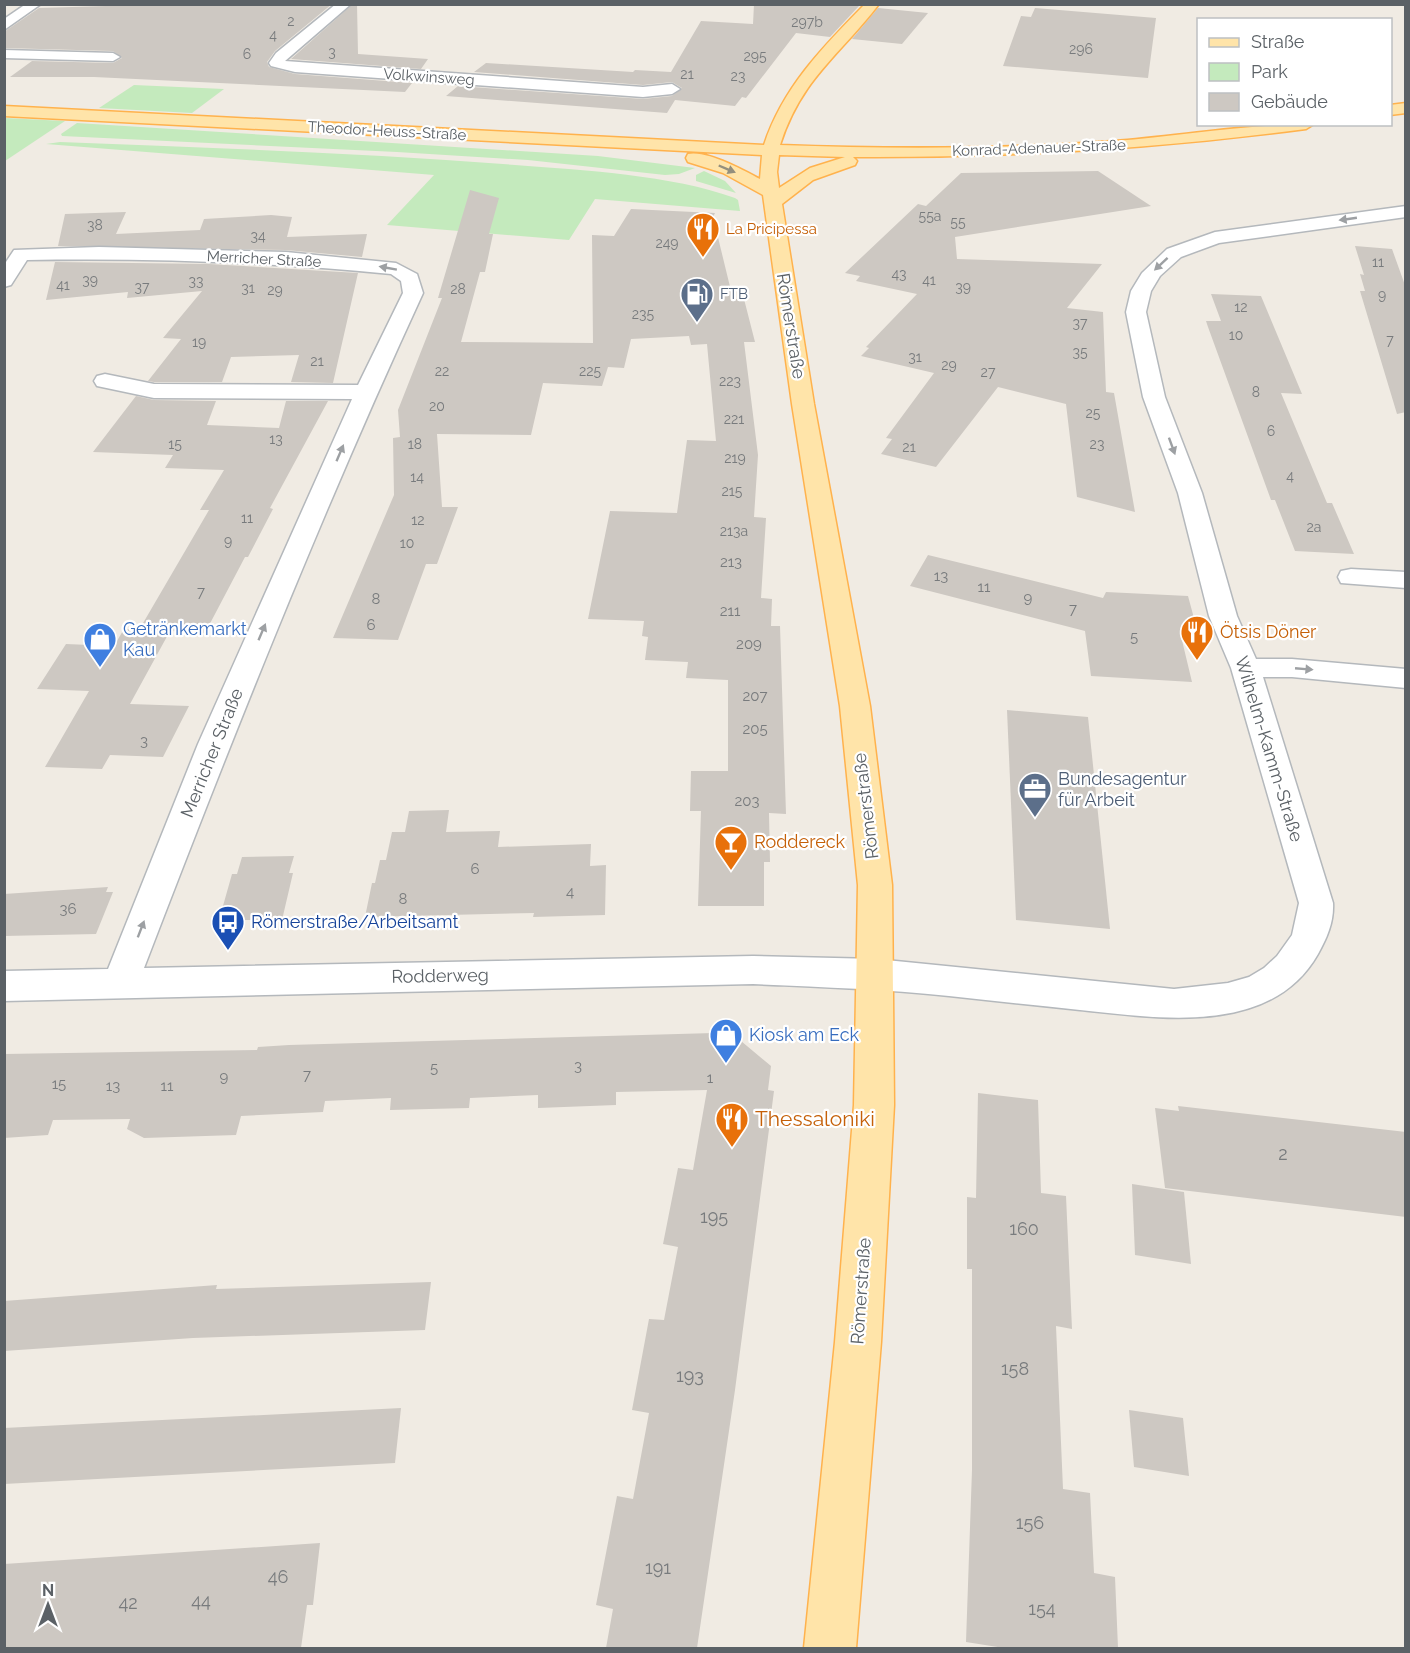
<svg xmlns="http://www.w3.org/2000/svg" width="1410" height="1653" viewBox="0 0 1410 1653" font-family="Raleway,sans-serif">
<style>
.green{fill:#c4eabd}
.building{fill:#cdc8c2}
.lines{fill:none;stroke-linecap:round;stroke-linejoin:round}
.minor-casing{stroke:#b4b8bc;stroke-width:3}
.major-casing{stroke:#ffb24d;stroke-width:3}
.minor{fill:#fff;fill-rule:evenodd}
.major{fill:#ffe4a9;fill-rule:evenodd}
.oneway{fill:#948f7d}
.oneway2{fill:#9da0a3}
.labels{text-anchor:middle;stroke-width:4.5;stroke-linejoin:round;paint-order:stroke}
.far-number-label{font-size:14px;fill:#787b7d}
.far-street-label{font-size:15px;fill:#5b6166;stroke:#fff}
.far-food-label{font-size:15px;fill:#c56008;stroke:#fff;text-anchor:start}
.far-service-label{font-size:15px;fill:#4e5e75;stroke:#fff;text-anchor:start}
.number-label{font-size:15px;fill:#787b7d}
.street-label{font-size:18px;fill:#5b6166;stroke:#fff}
.shop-label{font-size:18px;fill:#366cbe;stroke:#fff;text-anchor:start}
.food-label{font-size:18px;fill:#c56008;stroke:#fff;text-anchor:start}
.service-label{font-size:18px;fill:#4e5e75;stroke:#fff;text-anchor:start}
.transit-label{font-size:18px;fill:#164399;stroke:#fff;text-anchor:start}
.near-number-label{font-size:18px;fill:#787b7d}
.near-food-label{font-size:21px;fill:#c56008;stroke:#fff;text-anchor:start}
</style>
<rect width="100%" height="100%" fill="#f0ebe3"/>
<g class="green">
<polygon points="134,85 224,89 192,113 99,108"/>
<polygon points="5,118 65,121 5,161"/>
<polygon points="77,123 598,156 695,168 679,174 665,175 528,160 397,152 62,136 61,134"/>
<path d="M60,142C212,148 363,153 515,165C582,170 672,175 735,198L738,200L740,211L595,199L569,240L387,225L434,175L46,144Z"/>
<polygon points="704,171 725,181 736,193 696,181 696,175"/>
</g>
<g class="building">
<polygon points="172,4 332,4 275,51 267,62 269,67 295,74 412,83 405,92 94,77 10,77 32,61 113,63 122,58 113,51 4,48 4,32 39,8"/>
<polygon points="353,4 357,4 358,54 428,59 421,69 291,59"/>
<polygon points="754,4 859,6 830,37 796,33 746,98 742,97 735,106 675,100 667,113 446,96 458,86 643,99 672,96 682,88 672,82 643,85 474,72 486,63 633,72 635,70 671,72 701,21 753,24"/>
<polygon points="878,8 928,13 902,44 852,39"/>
<polygon points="1035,8 1156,18 1148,78 1003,66 1021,16 1031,17"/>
<polygon points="1098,171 1151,206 955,237 957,259 1102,264 1067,308 1103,312 1106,392 1114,393 1135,512 1077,497 1066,404 998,387 936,467 881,454 892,439 886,438 934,373 861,356 869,348 866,347 917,294 856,281 860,276 845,273 918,204 926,206 961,173"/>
<polygon points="470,190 499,198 489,234 493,234 485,272 480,272 461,342 593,343 592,235 614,236 631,209 715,213 711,221 714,221 733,299 744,299 755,342 744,342 758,455 754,517 766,518 761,598 772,599 771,626 780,626 786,814 769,813 770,862 764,862 764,906 698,906 701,811 690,811 691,771 728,771 728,680 686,678 688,662 645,660 648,637 642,636 644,621 588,619 610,511 677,513 687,440 716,441 707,344 691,345 689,336 631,339 624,368 608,367 602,386 543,383 531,435 437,434 442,507 458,507 437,564 426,564 398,640 333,638 394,495 393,438 400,437 398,410 442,298 438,298"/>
<polygon points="126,212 116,234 200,230 204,219 271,215 292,217 287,237 367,234 362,257 286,250 58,246 65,214"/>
<polygon points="1355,246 1392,249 1406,288 1406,412 1397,414 1360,291 1365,291 1360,274 1364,275"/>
<polygon points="55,262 209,264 358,273 333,383 291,382 299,355 231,357 222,382 154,382 148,381 181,339 163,338 202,291 127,298 128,292 46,300"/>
<polygon points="1211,294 1261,296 1302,394 1281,393 1327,503 1332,503 1354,554 1295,551 1275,500 1271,500 1208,327 1206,321 1221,321"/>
<polygon points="136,396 154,400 216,401 207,425 279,428 286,401 328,401 270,508 273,509 248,557 245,557 205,633 170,631 130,704 189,706 163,757 110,755 102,769 45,767 89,691 37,689 66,644 114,646 124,629 139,630 209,510 200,510 224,470 165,468 173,455 93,452"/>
<polygon points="928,555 1103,598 1106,592 1188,596 1198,633 1180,632 1192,682 1091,676 1085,631 910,586"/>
<polygon points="1007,710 1088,717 1110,929 1016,920"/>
<polygon points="449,810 446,832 500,831 498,847 591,844 590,866 606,865 605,915 533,917 534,913 365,917 372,883 375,883 380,860 386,860 392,832 405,832 409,811"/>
<polygon points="294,856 289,873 293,873 282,920 219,920 232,874 237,874 242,857"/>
<polygon points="108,887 106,892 113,892 96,934 4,936 4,894"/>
<polygon points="714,1033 715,1042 741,1041 771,1066 768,1090 774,1091 735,1390 697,1648 606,1648 613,1609 596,1605 617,1496 633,1499 649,1413 632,1410 649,1319 664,1320 678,1247 663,1244 678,1168 693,1170 707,1090 616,1092 616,1105 538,1108 538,1095 470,1098 469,1108 390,1110 391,1098 325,1101 323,1112 241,1116 236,1135 144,1138 127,1129 130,1119 53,1120 48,1135 4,1138 4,1054 257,1050 258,1047 289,1045"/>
<polygon points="978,1093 1038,1100 1041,1193 1066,1196 1072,1329 1056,1326 1063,1489 1090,1493 1094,1573 1115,1577 1118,1648 1004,1648 966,1642 972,1470 972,1269 967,1269 967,1197 976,1198"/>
<polygon points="1178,1106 1406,1132 1406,1217 1165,1188 1155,1108 1179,1111"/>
<polygon points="1132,1184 1184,1192 1191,1264 1135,1255"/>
<polygon points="431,1282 425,1330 193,1338 4,1351 4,1301 217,1285 216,1289"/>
<polygon points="401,1408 395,1463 4,1484 4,1428"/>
<polygon points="1129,1410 1183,1418 1189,1476 1134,1467"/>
<polygon points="320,1543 313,1605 307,1605 301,1648 4,1648 4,1564"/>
</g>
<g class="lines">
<defs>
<g id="minor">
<polygon points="26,4 41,4 4,30 4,19"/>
<polygon points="336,4 351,4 285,61 643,87 672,84 680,89 672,94 643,97 295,72 271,66 269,63 276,53"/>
<polygon points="4,50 113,53 120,57 113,61 4,58"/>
<path d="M1406,206V217L1219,243L1181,257L1160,276L1151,291L1146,312L1165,397L1202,493L1237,616L1256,659H1292L1406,669V688L1292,677H1263L1333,903C1334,922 1327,938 1318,954C1271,1037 1158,1018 1080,1010C1036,1005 992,1001 949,996C883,989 819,987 753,984L4,1001V971L108,969L198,744L352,399L154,398L97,386L94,381L97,376L105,374L154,384L358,385L403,293L401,281L391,274C270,262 149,258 27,260L11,285L4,287V265L14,250L99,247L286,252L396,263L417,274L423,293C321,514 231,741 144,968L753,956L876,959L1174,989L1228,983L1249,977L1264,968L1277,956L1292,935L1299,903L1231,668L1209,616L1178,493L1143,397L1126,312L1131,291L1142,273L1167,249L1215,232Z"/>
<polygon points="1351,569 1406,572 1406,588 1341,583 1338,577 1341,571"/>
</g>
<g id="major">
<path d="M865,4H879C839,56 801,79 780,145C891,149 1003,149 1114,141C1180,136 1247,124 1314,124L1306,129C1155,149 1005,158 853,157L857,161L855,165L813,180L782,204L814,404L870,706L892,885L894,1105L881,1342L856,1648H804L835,1342L854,1105L858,885L840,706L792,404L763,195L723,173L688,162L686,158L688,154C707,150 743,170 760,179L762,155L4,116V106L764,145C783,87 823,47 865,4ZM779,155L845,157L810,168L779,188L777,172Z"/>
<polygon points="1406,103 1406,113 1390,115 1390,105"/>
</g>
</defs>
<use href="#minor" class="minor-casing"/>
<use href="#major" class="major-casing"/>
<use href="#minor" class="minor"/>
<use href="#major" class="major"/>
</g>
<defs><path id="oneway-solid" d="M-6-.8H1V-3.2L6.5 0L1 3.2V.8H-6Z" transform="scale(1.5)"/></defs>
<use class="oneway" href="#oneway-solid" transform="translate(727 169) rotate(23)"/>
<g class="oneway2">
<use href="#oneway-solid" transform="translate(1348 219) rotate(172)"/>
<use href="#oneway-solid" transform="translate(1161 264) rotate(137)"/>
<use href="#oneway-solid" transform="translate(388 268) rotate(-170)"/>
<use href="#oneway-solid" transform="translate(1172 446) rotate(70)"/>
<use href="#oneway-solid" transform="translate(340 453) rotate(-67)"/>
<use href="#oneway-solid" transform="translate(262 632) rotate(-67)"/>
<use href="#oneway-solid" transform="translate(1304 669) rotate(5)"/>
<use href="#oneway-solid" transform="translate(141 929) rotate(-69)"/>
</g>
<defs>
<symbol id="restaurant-pin" viewBox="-11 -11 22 30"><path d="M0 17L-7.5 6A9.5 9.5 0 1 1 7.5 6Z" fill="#e8710a" stroke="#fff"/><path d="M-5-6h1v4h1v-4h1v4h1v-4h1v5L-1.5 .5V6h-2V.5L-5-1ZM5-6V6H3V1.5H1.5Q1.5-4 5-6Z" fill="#fff"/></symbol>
<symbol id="fuel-pin" viewBox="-11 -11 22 30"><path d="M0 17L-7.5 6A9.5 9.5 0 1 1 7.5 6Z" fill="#5c6f8a" stroke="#fff"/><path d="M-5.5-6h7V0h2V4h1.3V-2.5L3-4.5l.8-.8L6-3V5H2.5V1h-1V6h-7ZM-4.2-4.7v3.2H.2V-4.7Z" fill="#fff"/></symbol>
<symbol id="shop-pin" viewBox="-11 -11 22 30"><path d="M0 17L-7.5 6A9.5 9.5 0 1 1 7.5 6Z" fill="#3f7fe0" stroke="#fff"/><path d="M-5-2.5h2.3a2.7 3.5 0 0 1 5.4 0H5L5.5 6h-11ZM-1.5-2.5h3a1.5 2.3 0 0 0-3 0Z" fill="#fff"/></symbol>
<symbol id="office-pin" viewBox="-11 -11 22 30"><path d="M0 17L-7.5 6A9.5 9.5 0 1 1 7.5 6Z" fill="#5c6f8a" stroke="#fff"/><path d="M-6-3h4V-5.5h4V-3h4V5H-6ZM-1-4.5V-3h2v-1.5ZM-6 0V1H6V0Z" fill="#fff"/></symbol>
<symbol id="bar-pin" viewBox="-11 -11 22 30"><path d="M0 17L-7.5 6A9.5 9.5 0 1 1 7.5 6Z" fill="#e8710a" stroke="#fff"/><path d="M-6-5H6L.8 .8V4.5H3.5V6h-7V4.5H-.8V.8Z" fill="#fff"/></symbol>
<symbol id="bus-pin" viewBox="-11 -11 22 30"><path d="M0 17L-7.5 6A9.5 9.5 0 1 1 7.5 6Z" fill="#1a4fb4" stroke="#fff"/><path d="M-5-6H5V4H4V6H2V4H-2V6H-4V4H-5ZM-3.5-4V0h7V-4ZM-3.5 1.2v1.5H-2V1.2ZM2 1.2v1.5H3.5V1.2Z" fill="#fff"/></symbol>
</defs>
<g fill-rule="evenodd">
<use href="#restaurant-pin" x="684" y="210" width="38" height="52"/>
<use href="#fuel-pin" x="678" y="275" width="38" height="52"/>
<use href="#restaurant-pin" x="1178" y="613" width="38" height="52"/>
<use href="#shop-pin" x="81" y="620" width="38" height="52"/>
<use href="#office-pin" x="1016" y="770" width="38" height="52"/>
<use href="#bar-pin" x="712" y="823" width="38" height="52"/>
<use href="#bus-pin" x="209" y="903" width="38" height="52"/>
<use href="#shop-pin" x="707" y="1016" width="38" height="52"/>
<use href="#restaurant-pin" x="713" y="1100" width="38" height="52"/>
</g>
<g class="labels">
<g class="far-number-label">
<text x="291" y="26">2</text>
<text x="807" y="27">297b</text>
<text x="273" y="40">4</text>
<text x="1081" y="54">296</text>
<text x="332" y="57">3</text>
<text x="247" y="59">6</text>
<text x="755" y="61">295</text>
<text x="687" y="79">21</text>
<text x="738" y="81">23</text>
<text x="930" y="221">55a</text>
<text x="958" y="227">55</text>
<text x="95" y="230">38</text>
<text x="258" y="241">34</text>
<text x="667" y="248">249</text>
<text x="1378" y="267">11</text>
<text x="899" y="279">43</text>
<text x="90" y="285">39</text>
<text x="929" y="285">41</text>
<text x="196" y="286">33</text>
<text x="63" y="290">41</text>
<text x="142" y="292">37</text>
<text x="963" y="292">39</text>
<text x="248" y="293">31</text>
<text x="458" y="294">28</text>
<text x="275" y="295">29</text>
<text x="1382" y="300">9</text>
<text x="1241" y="312">12</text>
<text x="643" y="319">235</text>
<text x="1080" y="328">37</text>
<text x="1236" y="340">10</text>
<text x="1390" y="345">7</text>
<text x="199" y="347">19</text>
<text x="1080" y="357">35</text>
<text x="915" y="362">31</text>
<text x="317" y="366">21</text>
<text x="949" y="370">29</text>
<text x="442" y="376">22</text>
<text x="590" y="376">225</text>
<text x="988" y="377">27</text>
<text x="730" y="386">223</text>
<text x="1256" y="397">8</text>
<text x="437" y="411">20</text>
<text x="1093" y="418">25</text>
<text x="734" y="424">221</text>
<text x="1271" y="436">6</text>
<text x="276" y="444">13</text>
<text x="175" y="449">15</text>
<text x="415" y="449">18</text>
<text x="1097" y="449">23</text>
<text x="909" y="452">21</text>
<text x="735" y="463">219</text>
<text x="1290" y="481">4</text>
<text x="417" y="482">14</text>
<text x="732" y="496">215</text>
<text x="247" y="523">11</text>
<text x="418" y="525">12</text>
<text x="1314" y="532">2a</text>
<text x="734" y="536">213a</text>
<text x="228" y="546">9</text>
<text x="407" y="548">10</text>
</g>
<g class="far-street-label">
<text transform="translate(429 77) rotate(4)" y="5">Volkwinsweg</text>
<text transform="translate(387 131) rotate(3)" y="5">Theodor-Heuss-Straße</text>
<text transform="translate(1039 148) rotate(-2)" y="5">Konrad-Adenauer-Straße</text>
<text transform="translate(264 259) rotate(3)" y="5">Merricher Straße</text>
</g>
<g class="far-food-label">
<text x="726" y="234">La Pricipessa</text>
</g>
<g class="far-service-label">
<text x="720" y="299">FTB</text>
</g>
<g class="number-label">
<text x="731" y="567">213</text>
<text x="941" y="581">13</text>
<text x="984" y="592">11</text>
<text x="201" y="597">7</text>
<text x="1028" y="603">9</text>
<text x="376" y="604">8</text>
<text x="1073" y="614">7</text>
<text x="730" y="616">211</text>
<text x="371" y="630">6</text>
<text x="1134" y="642">5</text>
<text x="749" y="649">209</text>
<text x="755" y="701">207</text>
<text x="755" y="734">205</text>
<text x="144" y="746">3</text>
<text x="747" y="806">203</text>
<text x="475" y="874">6</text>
<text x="570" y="897">4</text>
<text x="403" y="904">8</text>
<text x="68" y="914">36</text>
<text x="578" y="1071">3</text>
<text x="434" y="1073">5</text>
<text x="307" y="1080">7</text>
<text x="224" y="1082">9</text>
<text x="710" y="1083">1</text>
<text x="59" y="1089">15</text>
<text x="113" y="1091">13</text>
<text x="167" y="1091">11</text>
</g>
<g class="street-label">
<text transform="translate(791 326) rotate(81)" y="6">Römerstraße</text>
<text transform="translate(1269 749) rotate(73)" y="6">Wilhelm-Kamm-Straße</text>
<text transform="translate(212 753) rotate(-68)" y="6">Merricher Straße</text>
<text transform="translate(866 806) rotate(-97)" y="6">Römerstraße</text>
<text transform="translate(440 976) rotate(-1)" y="6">Rodderweg</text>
<text transform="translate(861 1291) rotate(-86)" y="6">Römerstraße</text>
</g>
<g class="shop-label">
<text x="123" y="635">Getränkemarkt<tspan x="123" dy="21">Kau</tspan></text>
<text x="749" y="1041">Kiosk am Eck</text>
</g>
<g class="food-label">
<text x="1220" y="638">Ötsis Döner</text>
<text x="754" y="848">Roddereck</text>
</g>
<g class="service-label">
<text x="1058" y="785">Bundesagentur<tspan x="1058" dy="21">für Arbeit</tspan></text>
</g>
<g class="transit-label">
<text x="251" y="928">Römerstraße/Arbeitsamt</text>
</g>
<g class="near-number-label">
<text x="1283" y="1160">2</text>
<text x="714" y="1223">195</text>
<text x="1024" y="1235">160</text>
<text x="1015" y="1375">158</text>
<text x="690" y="1382">193</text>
<text x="1030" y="1529">156</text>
<text x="658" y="1574">191</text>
<text x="278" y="1583">46</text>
<text x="201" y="1607">44</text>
<text x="128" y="1609">42</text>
<text x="1042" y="1615">154</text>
</g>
<g class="near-food-label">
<text x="755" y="1126">Thessaloniki</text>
</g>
</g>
<rect width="1410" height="1653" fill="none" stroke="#5b6166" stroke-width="12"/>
<rect x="1197" y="18" width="195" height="108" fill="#ffffff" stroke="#bdc0c2" stroke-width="1.5"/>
<rect x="1209" y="38" width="30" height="9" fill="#ffe4a9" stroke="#bdc0c2" stroke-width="1.5"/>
<text x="1251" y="48" font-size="18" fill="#5b6166">Straße</text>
<rect x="1209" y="63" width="30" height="18" fill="#c4eabd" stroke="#bdc0c2" stroke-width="1.5"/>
<text x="1251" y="78" font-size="18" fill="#5b6166">Park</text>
<rect x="1209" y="93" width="30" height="18" fill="#cdc8c2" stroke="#bdc0c2" stroke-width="1.5"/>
<text x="1251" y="108" font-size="18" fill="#5b6166">Gebäude</text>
<g transform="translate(48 1605)" stroke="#ffffff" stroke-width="4.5" paint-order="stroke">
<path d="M0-4.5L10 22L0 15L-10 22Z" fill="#5b6166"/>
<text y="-9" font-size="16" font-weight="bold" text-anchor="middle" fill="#5b6166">N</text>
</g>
</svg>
